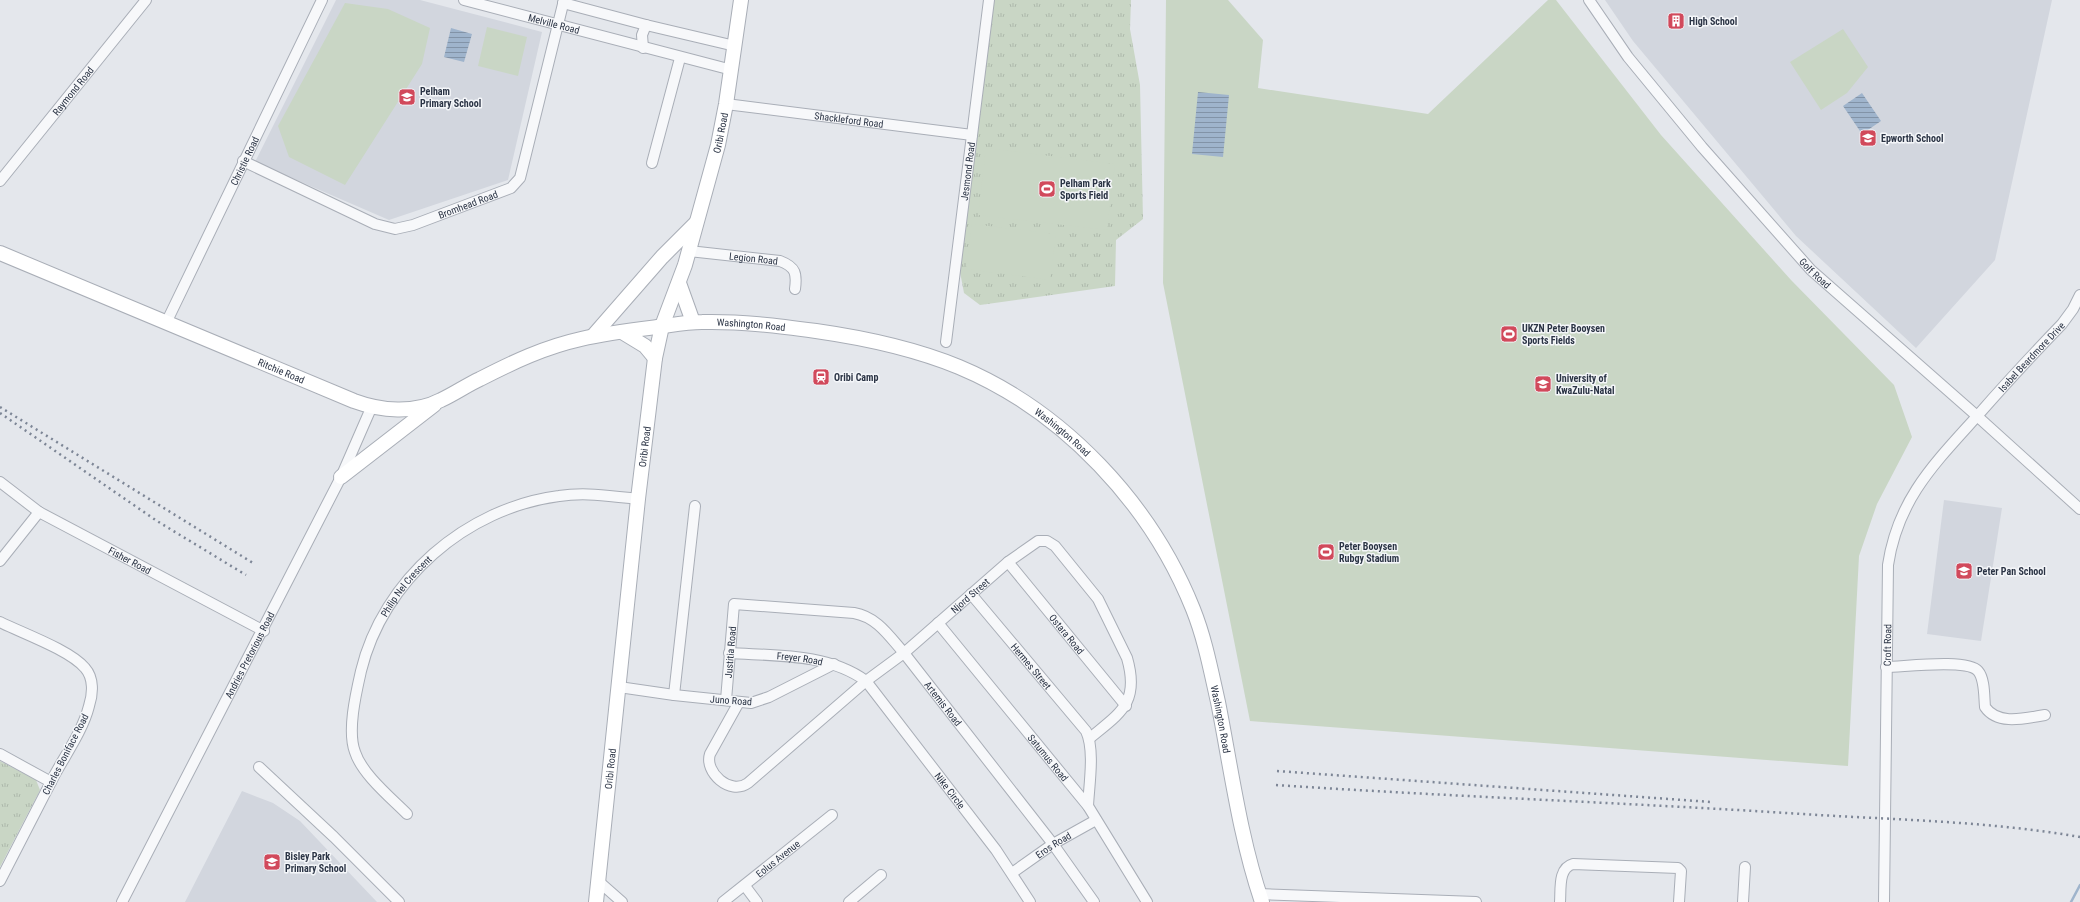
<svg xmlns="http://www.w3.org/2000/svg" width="2080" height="902" font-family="'Roboto Condensed',sans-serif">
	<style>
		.built { fill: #d2d6de }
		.grass { fill: url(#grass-tufts) }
		.garden { fill: #c9d6c5 }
		.water { fill: url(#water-rules) }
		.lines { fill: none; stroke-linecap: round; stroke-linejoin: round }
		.stream { stroke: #9fb4cc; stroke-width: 2.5 }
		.street-casing { stroke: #a9aeb7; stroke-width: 12 }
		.secondary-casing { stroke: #a9aeb7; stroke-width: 16 }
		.street { stroke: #f7f8fa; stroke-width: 10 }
		.secondary { stroke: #fff; stroke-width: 14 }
		.rail { stroke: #7d8696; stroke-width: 2.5; stroke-dasharray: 2 4; stroke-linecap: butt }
		.labels { text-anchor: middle; stroke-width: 3; stroke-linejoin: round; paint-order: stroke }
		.poi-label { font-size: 10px; font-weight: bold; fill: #2b3445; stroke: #f4f6f9; text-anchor: start }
		.street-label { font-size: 10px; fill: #2b3445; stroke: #f4f6f9 }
	</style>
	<defs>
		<pattern id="grass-tufts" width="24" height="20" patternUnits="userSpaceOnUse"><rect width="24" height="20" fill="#c9d6c5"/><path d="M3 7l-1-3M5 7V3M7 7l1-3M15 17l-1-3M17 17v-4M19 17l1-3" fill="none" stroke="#adb8ab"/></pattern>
		<pattern id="water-rules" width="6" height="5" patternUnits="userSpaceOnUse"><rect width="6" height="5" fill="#9fb4cc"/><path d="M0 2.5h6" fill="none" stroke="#8293a7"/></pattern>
	</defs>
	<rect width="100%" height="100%" fill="#e4e7ec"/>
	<!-- built -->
	<path class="built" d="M336,0H420L542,32L508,180L389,220L255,162Z
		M1605,0H2052L1995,260L1916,348L1796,236L1633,41Z
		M1944,500L2002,508L1981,641L1927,634Z
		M242,791L273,803L300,821L377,902H185Z"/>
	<!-- grass -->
	<path class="grass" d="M985,0H1131L1130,29L1140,85L1143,219L1116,240L1115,286L980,305L964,293L954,240Z
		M0,761L36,780L40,790L0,867Z"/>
	<!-- garden -->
	<path class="garden" d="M1166,0H1228L1263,40L1258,88L1428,114L1548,0H1556L1661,135L1791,280L1894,385L1912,437L1877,504L1859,556L1848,766L1250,721L1163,283Z
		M345,3L388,9L430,28L422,64L345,185L289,157L278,126Z
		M487,27L527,37L518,76L478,66Z
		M1843,29L1868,67L1847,93L1821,110L1790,62Z
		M986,148L1115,164L1107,230L978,215Z
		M972,224L1056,234L1050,280L966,269Z"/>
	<!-- water -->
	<path class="water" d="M451,28L472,34L464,62L444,57Z
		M1198,92L1229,95L1223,157L1192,154Z
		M1862,93L1881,121L1862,134L1843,106Z"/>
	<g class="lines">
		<!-- stream -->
		<path class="stream" d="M2071,902L2080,885"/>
		<!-- street casing -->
		<g class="street-casing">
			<g id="street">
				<path id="s1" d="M464,0L732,70"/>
				<path id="s2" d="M1589,0L1628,57L1702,147L1811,270L1977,416L2080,509"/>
				<path d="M563,3L646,25L735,46"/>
				<path d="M643,48L642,35L646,25"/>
				<path id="s3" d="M726,104L972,135"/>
				<path id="s4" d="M243,161L375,224L395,229L413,225L511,188L520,178L524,162L564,0"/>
				<path d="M652,163L680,58"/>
				<path id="s5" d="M0,181L146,0"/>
				<path id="s6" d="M689,251L780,261C796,267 797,274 795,289"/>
				<path id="s7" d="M167,321L322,0"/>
				<path id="s8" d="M946,342L989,0"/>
				<path id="s9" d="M0,482L39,512L264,631"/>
				<path d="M0,561L39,512"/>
				<path id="s10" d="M1008,562L1126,706"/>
				<path id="s11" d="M971,594L1086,731C1095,750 1089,785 1088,806"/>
				<path d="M0,622C22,633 70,650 85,668C94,678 93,694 89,706C83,730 66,754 54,776C36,811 18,846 0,881"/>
				<path id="s12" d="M938,623L1088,806L1147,902"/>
				<path id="s13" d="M729,653C775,656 828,653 866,681L996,850L1030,902"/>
				<path d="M1886,667C1903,667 1967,658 1978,671C1985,679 1984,697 1985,707C1998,726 2026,718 2045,715"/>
				<path d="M619,687L674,695L751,703L769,697L834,664"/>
				<path d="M674,695L695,506"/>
				<path id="s14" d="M726,700L734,604L854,613C877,617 889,636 904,653L1053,844L1094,902"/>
				<path id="s15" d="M739,702L710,754C704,772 730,796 748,783L866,681L904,653L1008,562L1038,541H1047L1055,546L1098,599L1127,658C1140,703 1120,713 1090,738"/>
				<path d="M0,754L51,782"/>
				<path d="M259,767L334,837L399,902"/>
				<path id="s16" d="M407,814C390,797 362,774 355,752C347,731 356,693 361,671C383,580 466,508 559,496C585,492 612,496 638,499"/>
				<path id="s17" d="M1012,873L1053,844L1096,820"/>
				<path d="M597,880L622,902"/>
				<path d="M745,886L757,902"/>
				<path d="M1259,894L1476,902"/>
				<path id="s18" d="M122,902L341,477L372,406"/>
				<path id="s19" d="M723,902L832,815"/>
				<path d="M849,902L881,875"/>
				<path d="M1560,902C1561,889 1558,868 1573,864L1678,868L1681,871L1679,902"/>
				<path d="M1743,902L1745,867"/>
				<path id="s20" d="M1884,902L1888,565C1898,498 1936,462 1979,414C2006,383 2034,353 2062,324L2073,309L2080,295"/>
			</g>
		</g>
		<!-- secondary casing -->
		<g class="secondary-casing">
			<g id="secondary">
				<path id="s21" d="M0,253L354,401C381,411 414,414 441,400C454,394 467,385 480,379C513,362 545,347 581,339C606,333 632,330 657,327C672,325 687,322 702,322C740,321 778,326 816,331C865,338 913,348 959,367C1064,411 1151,504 1193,609C1205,639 1211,671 1218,702C1231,768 1240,838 1262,902"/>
				<path d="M679,283L693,322"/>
				<path d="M622,332L645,346L655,358"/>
				<path d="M593,336L662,257L696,223"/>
				<path d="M341,477L434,405"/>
				<path id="s22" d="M596,902L638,499L655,358L662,326L685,265L718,145L726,104L741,0"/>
			</g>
		</g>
		<!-- street -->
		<use href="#street" class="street"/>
		<!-- secondary -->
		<use href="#secondary" class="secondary"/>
		<!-- rail -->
		<path class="rail" d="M0,407L253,563
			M0,413L157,521L246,575
			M1277,771L1711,802
			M1276,785C1457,797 1637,803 1818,815C1905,820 1994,822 2080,837"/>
	</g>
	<!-- icons -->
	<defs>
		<g id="building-square" transform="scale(0.9)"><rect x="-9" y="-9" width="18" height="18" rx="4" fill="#d1495b" stroke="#f4f6f9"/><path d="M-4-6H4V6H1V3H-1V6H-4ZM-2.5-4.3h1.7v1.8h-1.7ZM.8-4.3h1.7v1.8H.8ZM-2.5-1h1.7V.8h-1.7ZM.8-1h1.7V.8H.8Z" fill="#fff"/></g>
		<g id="school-square" transform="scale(0.9)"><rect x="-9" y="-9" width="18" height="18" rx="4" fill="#d1495b" stroke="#f4f6f9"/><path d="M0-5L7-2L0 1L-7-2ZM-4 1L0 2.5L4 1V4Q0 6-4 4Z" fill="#fff"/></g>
		<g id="stadium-square" transform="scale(0.9)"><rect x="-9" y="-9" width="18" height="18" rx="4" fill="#d1495b" stroke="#f4f6f9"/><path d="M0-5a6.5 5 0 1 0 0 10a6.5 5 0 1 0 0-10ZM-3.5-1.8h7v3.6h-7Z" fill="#fff"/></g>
		<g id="station-square" transform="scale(0.9)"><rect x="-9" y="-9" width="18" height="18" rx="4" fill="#d1495b" stroke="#f4f6f9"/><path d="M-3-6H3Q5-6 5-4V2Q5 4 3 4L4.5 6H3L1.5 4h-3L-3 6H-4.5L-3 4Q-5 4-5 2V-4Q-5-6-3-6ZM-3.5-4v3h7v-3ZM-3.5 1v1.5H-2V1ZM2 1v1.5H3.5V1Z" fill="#fff"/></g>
		<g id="university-square" transform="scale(0.9)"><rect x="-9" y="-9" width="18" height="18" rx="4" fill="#d1495b" stroke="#f4f6f9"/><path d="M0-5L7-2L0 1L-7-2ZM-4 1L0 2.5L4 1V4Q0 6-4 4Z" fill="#fff"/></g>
	</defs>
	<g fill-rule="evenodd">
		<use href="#building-square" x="1676" y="21"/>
		<use href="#school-square" x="407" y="97"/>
		<use href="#school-square" x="1868" y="138"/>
		<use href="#stadium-square" x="1047" y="189"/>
		<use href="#stadium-square" x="1509" y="334"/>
		<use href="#station-square" x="821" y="377"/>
		<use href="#university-square" x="1543" y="384"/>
		<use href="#stadium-square" x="1326" y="552"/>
		<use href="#school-square" x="1964" y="571"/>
		<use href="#school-square" x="272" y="862"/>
	</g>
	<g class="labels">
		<!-- poi labels -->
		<g class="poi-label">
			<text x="1689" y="25">High School</text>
			<text x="420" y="95">Pelham<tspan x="420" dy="12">Primary School</tspan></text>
			<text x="1881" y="142">Epworth School</text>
			<text x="1060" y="187">Pelham Park<tspan x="1060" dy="12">Sports Field</tspan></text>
			<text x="1522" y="332">UKZN Peter Booysen<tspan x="1522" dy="12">Sports Fields</tspan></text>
			<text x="834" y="381">Oribi Camp</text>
			<text x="1556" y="382">University of<tspan x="1556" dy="12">KwaZulu-Natal</tspan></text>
			<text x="1339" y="550">Peter Booysen<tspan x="1339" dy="12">Rubgy Stadium</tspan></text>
			<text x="1977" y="575">Peter Pan School</text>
			<text x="285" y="860">Bisley Park<tspan x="285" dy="12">Primary School</tspan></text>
		</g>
		<!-- street labels -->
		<g class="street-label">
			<text dy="4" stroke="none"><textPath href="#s1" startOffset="93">Melville Road</textPath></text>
			<text dy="4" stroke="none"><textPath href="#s5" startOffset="116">Raymond Road</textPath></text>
			<text dy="4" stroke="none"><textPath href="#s3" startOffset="124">Shackleford Road</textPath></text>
			<text dy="4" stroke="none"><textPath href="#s22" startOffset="782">Oribi Road</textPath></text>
			<text dy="4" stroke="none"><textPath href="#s7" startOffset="178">Christie Road</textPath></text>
			<text dy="4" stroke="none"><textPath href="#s8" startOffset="172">Jesmond Road</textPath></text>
			<text dy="4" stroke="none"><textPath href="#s4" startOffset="244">Bromhead Road</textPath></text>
			<text dy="4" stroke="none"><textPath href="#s6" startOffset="65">Legion Road</textPath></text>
			<text dy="4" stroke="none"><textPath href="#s2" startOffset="355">Golf Road</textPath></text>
			<text dy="4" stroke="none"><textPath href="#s21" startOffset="798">Washington Road</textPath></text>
			<text dy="4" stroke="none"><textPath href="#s20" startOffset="594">Isabel Beardmore Drive</textPath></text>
			<text dy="4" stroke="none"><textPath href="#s21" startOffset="305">Ritchie Road</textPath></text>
			<text dy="4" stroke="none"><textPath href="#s21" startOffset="1134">Washington Road</textPath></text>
			<text dy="4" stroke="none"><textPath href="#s22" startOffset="458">Oribi Road</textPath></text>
			<text dy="4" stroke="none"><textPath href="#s9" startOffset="152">Fisher Road</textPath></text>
			<text dy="4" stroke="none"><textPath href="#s16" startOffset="261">Philip Nel Crescent</textPath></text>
			<text dy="4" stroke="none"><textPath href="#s15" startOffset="410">Njord Street</textPath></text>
			<text dy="4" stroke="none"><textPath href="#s10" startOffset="93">Ostara Road</textPath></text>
			<text dy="4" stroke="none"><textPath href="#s20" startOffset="257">Croft Road</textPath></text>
			<text dy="4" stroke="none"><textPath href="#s14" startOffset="48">Justitia Road</textPath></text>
			<text dy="4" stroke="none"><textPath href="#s18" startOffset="278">Andries Pretorious Road</textPath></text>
			<text dy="4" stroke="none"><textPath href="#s13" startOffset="71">Freyer Road</textPath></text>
			<text dy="4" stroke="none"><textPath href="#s11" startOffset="94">Hermes Street</textPath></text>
			<text transform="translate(731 700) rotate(4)" y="4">Juno Road</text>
			<text dy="4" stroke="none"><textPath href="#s14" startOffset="346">Artemis Road</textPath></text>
			<text dy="4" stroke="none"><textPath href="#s21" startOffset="1470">Washington Road</textPath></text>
			<text transform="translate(65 754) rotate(-63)" y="4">Charles Boniface Road</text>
			<text dy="4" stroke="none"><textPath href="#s12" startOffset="174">Satumus Road</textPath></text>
			<text dy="4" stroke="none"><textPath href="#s22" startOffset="134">Oribi Road</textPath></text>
			<text dy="4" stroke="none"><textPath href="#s13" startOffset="280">Nike Circle</textPath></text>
			<text dy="4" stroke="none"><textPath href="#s17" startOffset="50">Eros Road</textPath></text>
			<text dy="4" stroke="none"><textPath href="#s19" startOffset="70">Eolus Avenue</textPath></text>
		</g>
	</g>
</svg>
